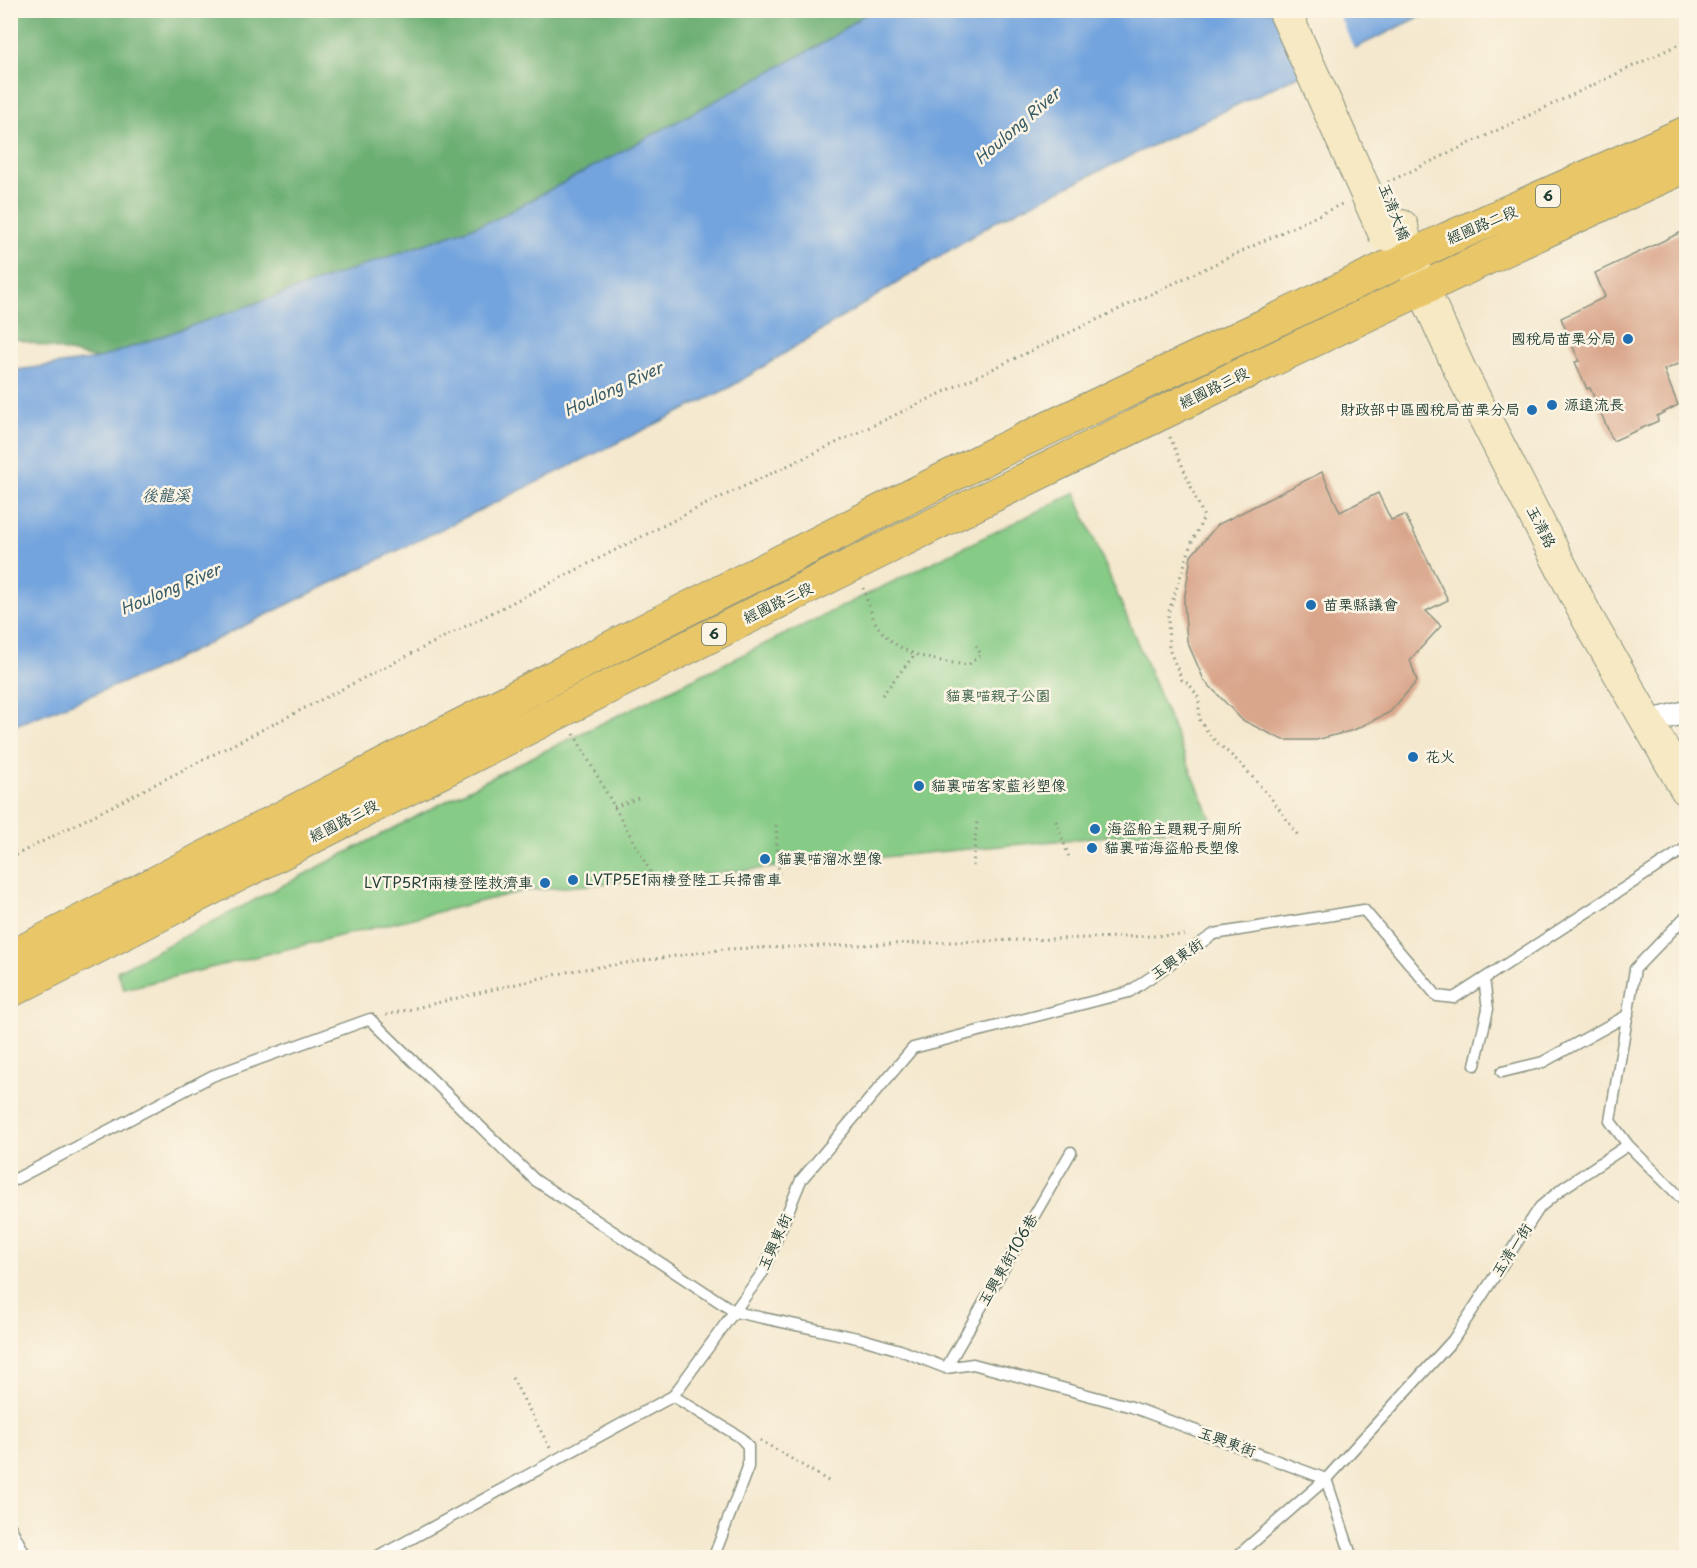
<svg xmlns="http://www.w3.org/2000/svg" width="1697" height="1568" font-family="'Playpen Sans','LXGW WenKai TC',sans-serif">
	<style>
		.green { fill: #86cb86; stroke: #52845d; stroke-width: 1.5 }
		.forest { fill: #6caf73; stroke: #467654; stroke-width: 1.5 }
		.water { fill: #73a4de; stroke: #497089; stroke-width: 1.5 }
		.pier { fill: #f4e8ce }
		.building { fill: #d9a68b }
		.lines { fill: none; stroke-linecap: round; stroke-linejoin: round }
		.lane-casing { stroke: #8a9281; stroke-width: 13 }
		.street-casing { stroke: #8a9281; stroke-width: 25 }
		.secondary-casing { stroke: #8a9281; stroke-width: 34 }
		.primary-casing { stroke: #8a9281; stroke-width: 35 }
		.path { stroke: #8a9281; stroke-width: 3; stroke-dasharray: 1.5 4.5; stroke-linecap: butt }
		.lane { stroke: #fff; stroke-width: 10 }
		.street { stroke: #fff; stroke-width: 22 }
		.secondary { stroke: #f6e9c3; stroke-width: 32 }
		.primary { stroke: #e9c769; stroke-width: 33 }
		.secondary-bridge-casing { stroke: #8a9281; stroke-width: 34; stroke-linecap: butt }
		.secondary-bridge { stroke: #f6e9c3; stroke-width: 32 }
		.poi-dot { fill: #1f6fb2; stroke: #fcf5e5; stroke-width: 2 }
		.labels { text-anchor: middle; stroke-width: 5; stroke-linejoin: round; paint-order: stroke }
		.shield { fill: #fcf5e5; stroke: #617469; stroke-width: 1.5 }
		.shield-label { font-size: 14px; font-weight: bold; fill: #1f3d34 }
		.street-label { font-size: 15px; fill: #1f3d34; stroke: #fcf5e5 }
		.poi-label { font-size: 15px; fill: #1f3d34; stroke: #fcf5e5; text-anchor: start }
		.park-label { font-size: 15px; fill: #396048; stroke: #fcf5e5 }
		.water-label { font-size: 16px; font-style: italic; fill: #385c67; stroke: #fcf5e5 }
	</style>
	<rect width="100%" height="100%" fill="#fcf5e5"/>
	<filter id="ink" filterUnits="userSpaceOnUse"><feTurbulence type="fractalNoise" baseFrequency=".0167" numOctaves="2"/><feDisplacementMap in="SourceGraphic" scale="12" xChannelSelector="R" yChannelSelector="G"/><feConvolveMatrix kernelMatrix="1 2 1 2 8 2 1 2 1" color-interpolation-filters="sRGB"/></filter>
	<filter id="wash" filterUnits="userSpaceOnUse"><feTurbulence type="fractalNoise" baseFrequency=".008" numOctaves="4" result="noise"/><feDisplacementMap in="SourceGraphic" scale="24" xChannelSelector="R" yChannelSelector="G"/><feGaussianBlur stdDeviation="1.35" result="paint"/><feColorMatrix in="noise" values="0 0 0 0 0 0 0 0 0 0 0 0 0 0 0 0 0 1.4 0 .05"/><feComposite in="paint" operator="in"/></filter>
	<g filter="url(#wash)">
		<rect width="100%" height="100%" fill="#f4e8ce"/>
		<!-- green -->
		<path class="green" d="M1075,493L1214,826L523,891L124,989L117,971L518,764Z"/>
		<!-- forest -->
		<path class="forest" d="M11,11H870L825,42L496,219L97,359L11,338Z"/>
		<!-- water -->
		<path class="water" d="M870,11H1432L998,220L729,388L150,672L11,727L10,371L97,359L496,219L825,42Z"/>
		<!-- pier -->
		<path class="pier" d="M1277,11H1337L1355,51L1306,75Z"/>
		<g id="blocks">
			<!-- building -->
			<path class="building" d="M1686,230V361L1664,370L1678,405L1657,416L1658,421L1613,441L1590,388L1587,389L1575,362L1579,361L1561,318L1605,297L1595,273Z
				M1322,472L1340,512L1378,493L1391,520L1405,515L1448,600L1426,611L1441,626L1410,660L1417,681L1390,712L1354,730L1316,740H1283L1242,720L1204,680L1187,641L1184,601L1191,556L1217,525Z"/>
		</g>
	</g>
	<g filter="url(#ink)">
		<use href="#blocks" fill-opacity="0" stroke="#8a9281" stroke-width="1.5"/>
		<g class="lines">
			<!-- lane casing -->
			<g class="lane-casing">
				<path id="lane" d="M1669,757L1686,745
					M1686,916L1635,969L1610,1121L1628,1145L1686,1203
					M1475,1065L1488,1009L1484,979
					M1502,1072L1543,1062L1628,1015
					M10,1182L212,1076L370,1019L535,1180L735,1312L862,1339L900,1350L946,1368L973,1364L1132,1407L1326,1479L1352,1558
					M946,1368L1071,1152
					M673,1396L740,1437L748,1446V1467L716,1551
					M10,1526L27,1558
					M376,1558L673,1396L763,1272L801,1180L913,1048L1129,992L1214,934L1364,910L1437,996L1454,998L1686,848
					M1235,1558L1326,1479L1453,1340L1540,1207L1563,1188L1628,1145"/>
			</g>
			<!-- street casing -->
			<g class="street-casing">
				<path id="street" d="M1648,722L1686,712"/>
			</g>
			<!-- secondary casing -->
			<g class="secondary-casing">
				<path id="secondary" d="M1402,226L1409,258L1459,368L1588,619L1686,789"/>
			</g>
			<!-- primary casing -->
			<g class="primary-casing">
				<path id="primary" d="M10,958L657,624L1000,451L1447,239L1686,133
					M10,991C565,708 1120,424 1686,166"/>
			</g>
			<!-- path -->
			<path class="path" d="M1388,182L1686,41
				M1170,437L1204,517L1192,542L1168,614L1169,649L1182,680L1190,685L1199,699V719L1211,737L1241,764L1275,803L1299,837
				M863,588C868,600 871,618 879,628C899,656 936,661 968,665L981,655L975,643
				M882,695L915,654
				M574,734L660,889
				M614,807L641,797
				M1056,821L1070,860
				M776,825L779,877
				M10,858L698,508L1344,203
				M973,866L977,820
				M386,1015L571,971L724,949L1185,935
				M512,1378L550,1448
				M760,1440L830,1482"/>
			<!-- lane -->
			<use href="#lane" class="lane"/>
			<!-- street -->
			<use href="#street" class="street"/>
			<!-- secondary -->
			<use href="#secondary" class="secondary"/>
			<!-- primary -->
			<use href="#primary" class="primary"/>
			<!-- secondary-bridge casing -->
			<g class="secondary-bridge-casing">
				<path id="secondary-bridge" d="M1284,10L1385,235"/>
			</g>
			<!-- secondary-bridge -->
			<use href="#secondary-bridge" class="secondary-bridge"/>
		</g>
	</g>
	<!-- markers -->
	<g class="poi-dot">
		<circle cx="1628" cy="339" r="6"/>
		<circle cx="1552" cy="405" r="6"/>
		<circle cx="1532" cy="410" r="6"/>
		<circle cx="1311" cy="605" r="6"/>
		<circle cx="1413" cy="757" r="6"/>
		<circle cx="919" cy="786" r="6"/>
		<circle cx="1095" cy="829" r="6"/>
		<circle cx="1092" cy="848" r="6"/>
		<circle cx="765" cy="859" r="6"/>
		<circle cx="573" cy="880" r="6"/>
		<circle cx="545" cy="883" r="6"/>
	</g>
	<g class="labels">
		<!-- shield labels -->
		<g class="shield">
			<rect x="1536" y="185" width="24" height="22" rx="4.5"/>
			<rect x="702" y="623" width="24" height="22" rx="4.5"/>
		</g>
		<g class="shield-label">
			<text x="1548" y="201">6</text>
			<text x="714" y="639">6</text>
		</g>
		<!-- street labels -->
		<g class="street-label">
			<text transform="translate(1394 212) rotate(69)" y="5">玉清大橋</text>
			<text transform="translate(1482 225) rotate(-23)" y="5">經國路二段</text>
			<text transform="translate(1214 388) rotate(-26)" y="5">經國路三段</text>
			<text transform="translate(1541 527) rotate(63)" y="5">玉清路</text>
			<text transform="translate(778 603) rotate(-26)" y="5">經國路三段</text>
			<text transform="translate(344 821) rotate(-27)" y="5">經國路三段</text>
			<text transform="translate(1177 959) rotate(-34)" y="5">玉興東街</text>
			<text transform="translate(775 1242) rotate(-66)" y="5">玉興東街</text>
			<text transform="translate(1512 1250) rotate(-57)" y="5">玉清一街</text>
			<text transform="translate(1008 1260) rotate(-60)" y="5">玉興東街106巷</text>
			<text transform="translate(1227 1442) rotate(20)" y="5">玉興東街</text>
		</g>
		<!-- poi labels -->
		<g class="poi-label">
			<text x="1616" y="344" text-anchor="end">國稅局苗栗分局</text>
			<text x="1564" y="410">源遠流長</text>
			<text x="1520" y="415" text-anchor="end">財政部中區國稅局苗栗分局</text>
			<text x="1323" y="610">苗栗縣議會</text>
			<text x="1425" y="762">花火</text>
			<text x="931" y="791">貓裏喵客家藍衫塑像</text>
			<text x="1107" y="834">海盜船主題親子廁所</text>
			<text x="1104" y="853">貓裏喵海盜船長塑像</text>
			<text x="777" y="864">貓裏喵溜冰塑像</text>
			<text x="585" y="885">LVTP5E1兩棲登陸工兵掃雷車</text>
			<text x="533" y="888" text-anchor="end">LVTP5R1兩棲登陸救濟車</text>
		</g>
		<!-- park labels -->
		<g class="park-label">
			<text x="998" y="701">貓裏喵親子公園</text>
		</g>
		<!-- water labels -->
		<g class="water-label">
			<text transform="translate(1017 126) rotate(-41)" y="6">Houlong River</text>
			<text transform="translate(613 389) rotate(-25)" y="6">Houlong River</text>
			<text x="166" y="501">後龍溪</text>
			<text transform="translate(170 589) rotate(-23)" y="6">Houlong River</text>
		</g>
	</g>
	<!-- margin -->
	<rect width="1697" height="1568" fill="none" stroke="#fcf5e5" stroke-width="36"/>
</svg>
